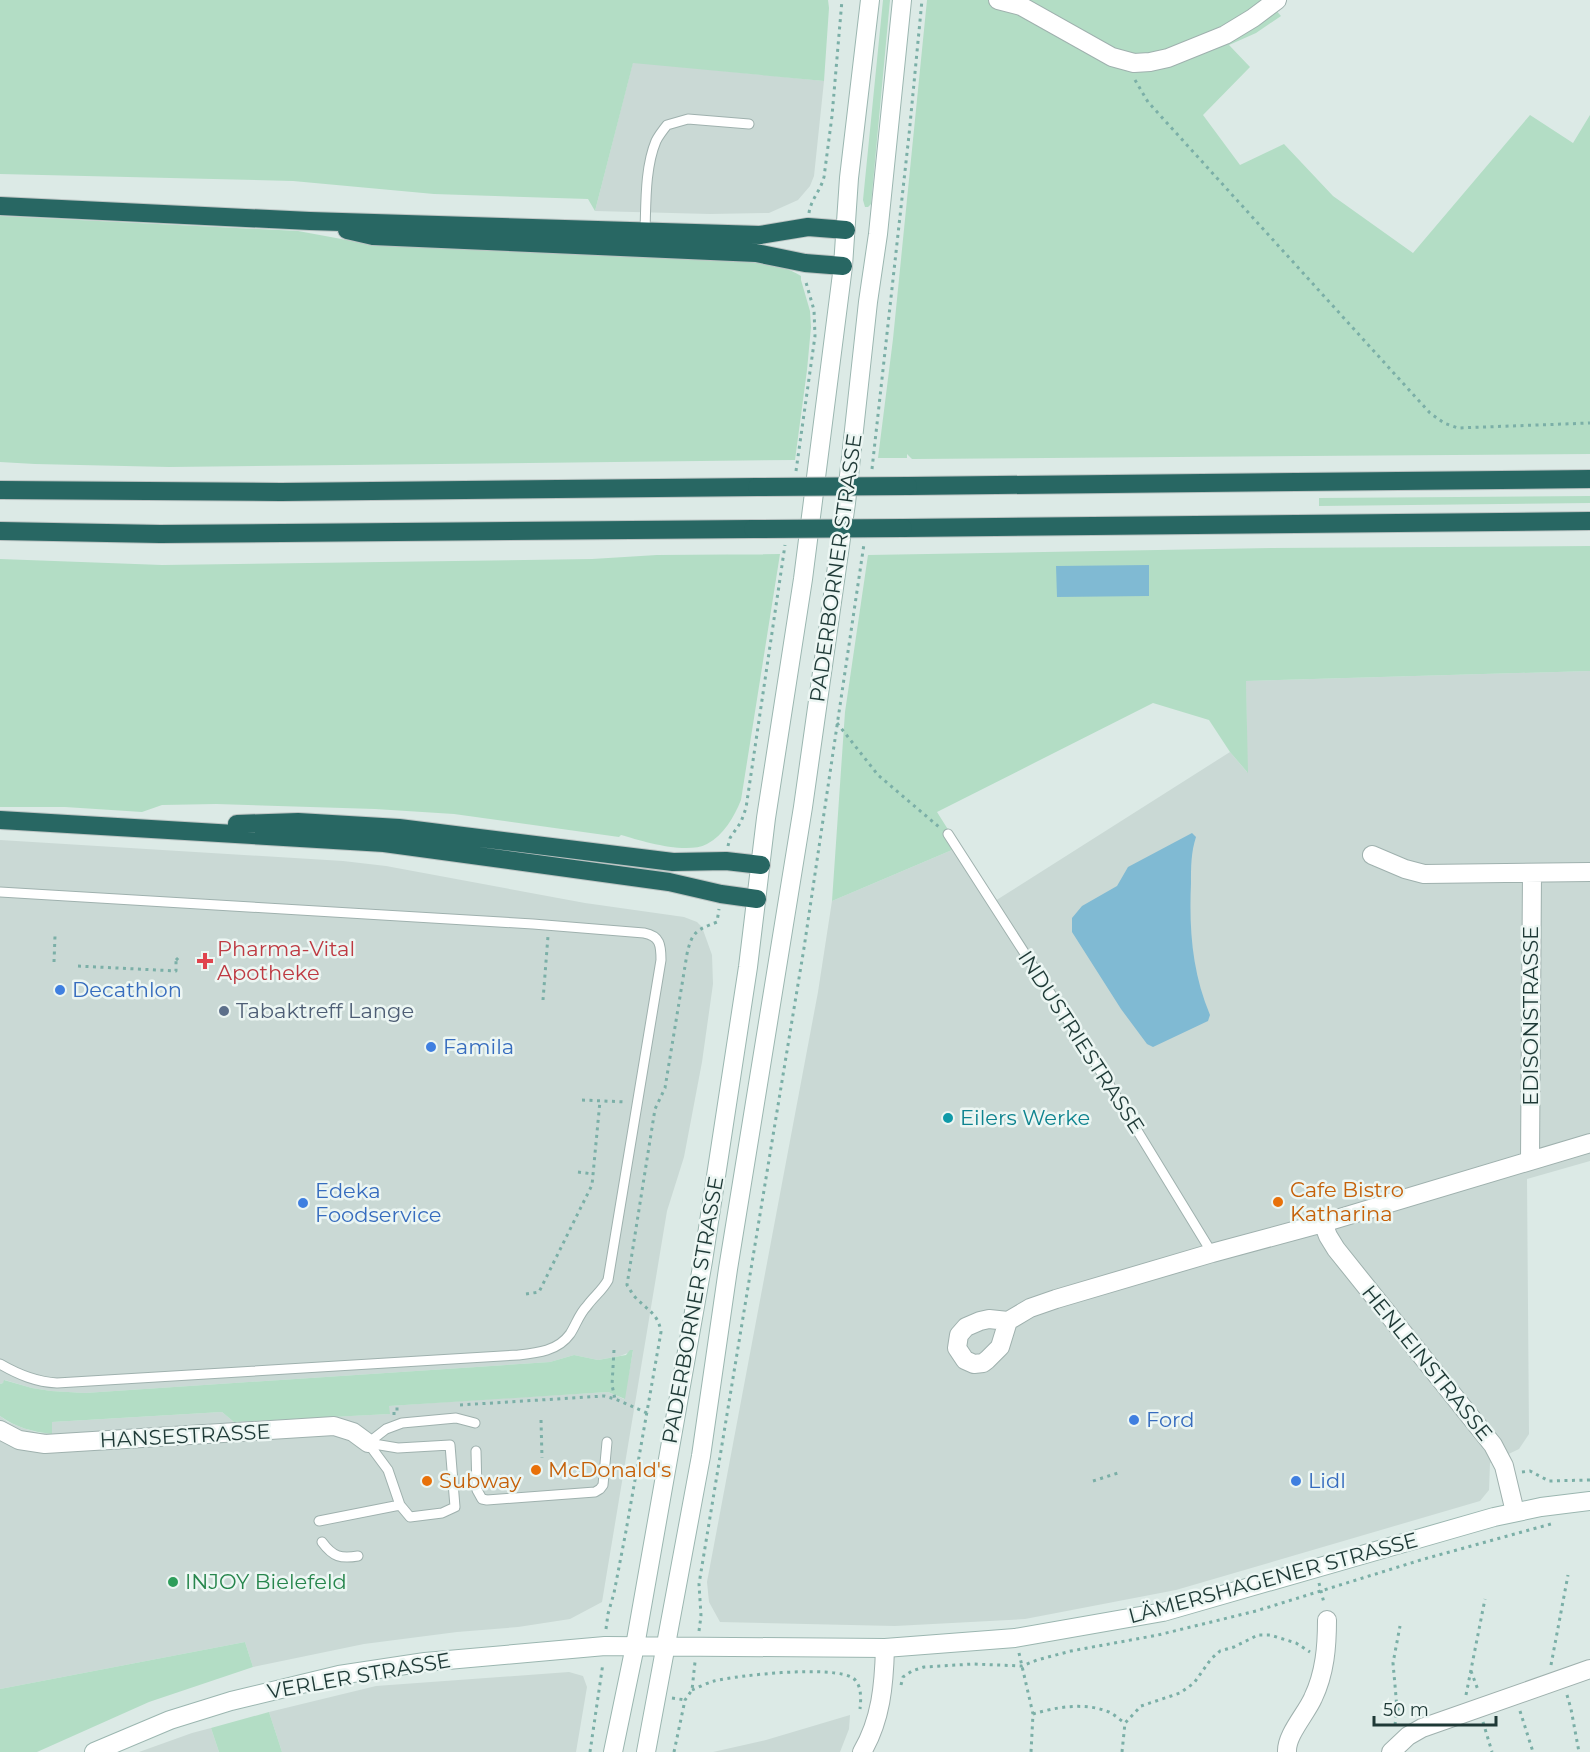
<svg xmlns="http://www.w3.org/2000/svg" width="1590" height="1752" font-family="Montserrat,sans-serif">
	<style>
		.built { fill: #cad9d5 }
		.green { fill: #b3ddc5 }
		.water { fill: #80bad3 }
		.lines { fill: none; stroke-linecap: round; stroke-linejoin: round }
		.lane-casing { stroke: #9fb1ae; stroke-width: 11 }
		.street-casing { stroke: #9fb1ae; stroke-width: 20 }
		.secondary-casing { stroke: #9bb6b0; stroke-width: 20 }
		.highway-casing { stroke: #bcc4c3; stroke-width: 20 }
		.path { stroke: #7bafa7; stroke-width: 3; stroke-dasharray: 3 4.5; stroke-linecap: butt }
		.lane { stroke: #fff; stroke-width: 9 }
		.street { stroke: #fff; stroke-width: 18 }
		.secondary { stroke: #fff; stroke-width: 18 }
		.highway { stroke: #286763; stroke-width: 18 }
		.highway-bridge-casing { stroke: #bcc4c3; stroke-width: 20; stroke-linecap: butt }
		.highway-bridge { stroke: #286763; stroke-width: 18 }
		.health-dot { fill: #e0444e; stroke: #ecf6f3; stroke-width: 2 }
		.shop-dot { fill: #3f7fe0; stroke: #ecf6f3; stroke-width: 2 }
		.service-dot { fill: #5c6f8a; stroke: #ecf6f3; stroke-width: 2 }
		.culture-dot { fill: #0f9aa8; stroke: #ecf6f3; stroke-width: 2 }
		.food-dot { fill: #e8710a; stroke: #ecf6f3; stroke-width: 2 }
		.leisure-dot { fill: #2e9e5b; stroke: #ecf6f3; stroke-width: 2 }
		.labels { text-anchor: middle; stroke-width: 5; stroke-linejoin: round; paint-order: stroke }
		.street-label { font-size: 21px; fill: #1e3936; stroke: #ecf6f3 }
		.health-label { font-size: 21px; fill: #be3a42; stroke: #ecf6f3; text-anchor: start }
		.shop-label { font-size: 21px; fill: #366cbe; stroke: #ecf6f3; text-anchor: start }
		.service-label { font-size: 21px; fill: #4e5e75; stroke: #ecf6f3; text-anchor: start }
		.culture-label { font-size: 21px; fill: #0d838f; stroke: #ecf6f3; text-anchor: start }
		.food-label { font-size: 21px; fill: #c56008; stroke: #ecf6f3; text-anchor: start }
		.leisure-label { font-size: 21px; fill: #27864d; stroke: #ecf6f3; text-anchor: start }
	</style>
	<rect width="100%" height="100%" fill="#dceae6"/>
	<!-- built -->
	<path class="built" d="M633,62L824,81L814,176L810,186L798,200L769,213L710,214L595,211Z
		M1590,671V1161L1527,1179L1529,1434L1519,1449L1490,1463L1489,1490L1480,1501L1176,1590L1025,1619L895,1626L720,1622L709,1602L707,1582L818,992L832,901L959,847L995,901L1230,752L1247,772L1246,681Z
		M0,840L343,861L386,866L585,903L684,917L697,922L702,927L712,955L713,984L702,1062L684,1157L667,1211L602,1602L570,1619L518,1627L457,1632L364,1644L253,1667L245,1642L0,1689V1416L8,1422L23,1428L39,1433H52V1422L222,1412L234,1422L389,1414V1406L490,1399L608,1392L624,1399L633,1351L620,1356L598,1360L574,1355L550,1362L85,1393L51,1391L32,1388L5,1380L3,1383L0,1384Z
		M569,1672L583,1676L587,1687L576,1752H282L269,1712L376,1686Z
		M850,1715L849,1729L840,1752H713L766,1740Z
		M211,1728L219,1752H139L192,1733Z"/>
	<!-- green -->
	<path class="green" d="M0,0H828L829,8L824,81L633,63L595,211L588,199L434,194L293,181L0,174Z
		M883,0H890L871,204L868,207H865L863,200Z
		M927,0H1267L1281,16L1256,33L1229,45L1250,67L1203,115L1240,165L1284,144L1333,196L1413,253L1530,115L1573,143L1590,115V454L912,459L907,454V458H878L893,339Z
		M0,216L298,231L374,245L718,260C745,262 778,261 801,276V280L810,311L811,327L807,370L795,460L169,467L35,464L0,462Z
		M1590,496V503L1319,506V498Z
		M1590,546V671L1246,681L1248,773L1230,752L1209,720L1153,703L937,812L959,847L832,901L845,712L868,555L1271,548Z
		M780,554L741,800C734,817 724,835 707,844C686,855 642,841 621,835L619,837L454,814L375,809L216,804L162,805L142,812L65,807H0V559L162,565L592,559L657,555Z
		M630,1350H633L625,1399L608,1392L389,1406L390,1414L234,1422L222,1412L52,1422V1434C33,1432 15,1427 0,1416V1384L3,1383L4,1380L32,1388L51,1391L85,1393L550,1362L574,1355L598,1360L626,1355Z
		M245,1642L253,1667L149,1702L37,1752H0V1689Z
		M269,1712L282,1752H219L211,1728Z"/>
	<!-- water -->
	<path class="water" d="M1149,565V596L1057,597L1056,566Z
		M1192,833L1196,837C1191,852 1191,867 1191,883C1189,929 1192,972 1210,1015L1208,1021L1153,1047L1147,1044L1121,1009L1072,932V918L1082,906L1117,886L1128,867Z"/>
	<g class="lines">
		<!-- lane casing -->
		<g class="lane-casing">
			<path id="lane" d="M645,231C646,203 645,167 656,141C659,135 663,130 667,125L688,119L749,124
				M948,834L1110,1086L1212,1253
				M0,892L533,924L644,933C660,936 661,945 661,960L608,1280C602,1291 594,1296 587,1306C579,1314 576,1325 570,1334C558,1351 537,1353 518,1355L57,1383C36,1382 19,1375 0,1364
				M368,1443L398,1448L450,1445L455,1507L442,1513L410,1517L400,1505
				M368,1443L386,1429L402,1423L456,1418L475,1423
				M476,1451L477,1490L482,1499L487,1500L595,1492L600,1489L603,1485L607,1442
				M319,1521L400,1505L388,1470L368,1443
				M322,1542C333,1557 341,1559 358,1556"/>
		</g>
		<!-- street casing -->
		<g class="street-casing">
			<path id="street" d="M998,0L1021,6L1112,57L1134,63L1150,62L1168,58L1225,35L1253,18L1277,0
				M1372,855L1405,869L1424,874L1590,872
				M1530,1160L1532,873
				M1323,1223L1328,1236L1336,1249L1493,1445L1504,1466L1515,1512
				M1008,1321L1000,1347L987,1360L983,1363L974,1364L965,1360L957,1348L959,1335L966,1327L980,1321L989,1319L1008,1321L1030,1308L1056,1299L1212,1253L1323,1223L1590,1143
				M0,1430L19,1440L45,1444L334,1426L353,1432L368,1443
				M862,1752C881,1720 884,1685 885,1648
				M1287,1752C1286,1735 1306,1714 1313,1698C1325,1673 1327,1646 1327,1620
				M1391,1752L1408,1736L1422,1728L1590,1669"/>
		</g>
		<!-- secondary casing -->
		<g class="secondary-casing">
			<path id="secondary" d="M94,1752L170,1720L231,1701L339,1675L425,1662L605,1646L885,1648L1015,1638L1163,1612L1494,1517L1541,1507L1590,1501
				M613,1752L635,1646L703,1261L748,967L766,818L803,579L843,266L849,178L870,0
				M646,1752L701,1456L728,1269L803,807L846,503L868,302L878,234L902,0"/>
		</g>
		<!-- highway casing -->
		<g class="highway-casing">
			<path id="highway" d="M0,206L310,221L760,235L808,227L846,230
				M347,230L373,236L756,253L805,263L843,266
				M908,486L1590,479
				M0,490L281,492L757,487
				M903,528L1590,521
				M0,531L160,534L753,529
				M0,820L384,843L669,882L721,894L757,899
				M237,824L298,822L399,828L673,862L726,861L761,865"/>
		</g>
		<!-- path -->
		<path class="path" d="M1135,80L1148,102L1430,413L1444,423L1458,428L1590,423
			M809,213C811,199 821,190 824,177L832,116L842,0
			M872,469L909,135L922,0
			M796,471L815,336L814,310L805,279
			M837,723L878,775L939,827
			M728,846L730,838L741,822L746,808L785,545
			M176,958L181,963
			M54,962L55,936
			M78,966L176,971V958
			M543,1000L548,936
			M582,1100L626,1102
			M578,1172L593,1174
			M526,1294L539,1292L592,1185L600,1101
			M614,1350L612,1385L615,1399
			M460,1405L604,1396L615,1399L647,1413
			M394,1415V1409H403
			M541,1420L542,1458
			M1522,1472L1530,1471L1549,1481L1590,1480
			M1093,1481L1118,1473
			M1319,1583L1324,1603
			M606,1629L608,1614L614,1593L626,1531L661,1332C658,1313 647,1310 635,1297C632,1294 630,1289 627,1285L655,1109L665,1088L687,954C692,931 697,930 717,922L719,909
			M699,1631L701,1616L699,1584L804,948L864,544
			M1019,1653L1033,1714L1031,1752
			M1551,1665L1568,1575
			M1471,1671L1478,1690
			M901,1685L903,1677L912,1671L924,1667L973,1664L1022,1666L1037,1660L1071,1651L1158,1635L1256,1611L1424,1559L1551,1524
			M692,1690C699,1687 707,1683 714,1681C739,1675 833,1665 853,1678C862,1685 861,1699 860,1709
			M1466,1695L1485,1599
			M1567,1695L1571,1709L1579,1752
			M672,1698L685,1700
			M1397,1708L1406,1718
			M1520,1711L1533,1752
			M1033,1714C1056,1707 1085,1702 1109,1712C1115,1715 1120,1720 1125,1723
			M1483,1722L1492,1752
			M1395,1725L1397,1708L1393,1663L1400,1626
			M590,1752L603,1663
			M674,1752L685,1700L692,1690L695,1662
			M1122,1752L1125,1723L1141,1706L1180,1693L1194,1683L1211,1659L1220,1651L1234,1647L1258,1635H1270L1296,1643L1310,1652"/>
		<!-- lane -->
		<use href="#lane" class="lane"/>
		<!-- street -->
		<use href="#street" class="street"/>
		<!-- secondary -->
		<use href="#secondary" class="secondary"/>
		<!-- highway -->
		<use href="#highway" class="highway"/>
		<!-- highway-bridge casing -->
		<g class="highway-bridge-casing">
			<path id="highway-bridge" d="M757,487L908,486
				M753,529L903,528"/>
		</g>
		<!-- highway-bridge -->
		<use href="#highway-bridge" class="highway-bridge"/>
	</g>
	<!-- markers -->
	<path class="health-dot" d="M202 952h6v6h6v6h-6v6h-6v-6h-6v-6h6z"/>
	<g class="shop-dot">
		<circle cx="60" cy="990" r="6"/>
		<circle cx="431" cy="1047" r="6"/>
		<circle cx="303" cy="1203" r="6"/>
		<circle cx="1134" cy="1420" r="6"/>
		<circle cx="1296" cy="1481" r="6"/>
	</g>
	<circle class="service-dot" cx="224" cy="1011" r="6"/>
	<circle class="culture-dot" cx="948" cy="1118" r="6"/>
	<g class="food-dot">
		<circle cx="1278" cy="1202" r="6"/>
		<circle cx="536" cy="1470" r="6"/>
		<circle cx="427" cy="1481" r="6"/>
	</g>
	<circle class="leisure-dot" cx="173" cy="1582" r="6"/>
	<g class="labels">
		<!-- street labels -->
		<g class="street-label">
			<text transform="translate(836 568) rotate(-82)" y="7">PADERBORNER STRASSE</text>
			<text transform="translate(1531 1016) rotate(-90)" y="7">EDISONSTRASSE</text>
			<text transform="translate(1081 1042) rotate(57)" y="7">INDUSTRIESTRASSE</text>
			<text transform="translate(693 1310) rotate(-80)" y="7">PADERBORNER STRASSE</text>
			<text transform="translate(1427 1363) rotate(51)" y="7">HENLEINSTRASSE</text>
			<text transform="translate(185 1436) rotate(-3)" y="7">HANSESTRASSE</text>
			<text transform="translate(1273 1578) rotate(-15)" y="7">LÄMERSHAGENER STRASSE</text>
			<text transform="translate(359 1676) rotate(-10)" y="7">VERLER STRASSE</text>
		</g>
		<!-- health labels -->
		<g class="health-label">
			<text x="217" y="956">Pharma-Vital<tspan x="217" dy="24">Apotheke</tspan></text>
		</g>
		<!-- shop labels -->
		<g class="shop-label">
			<text x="72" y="997">Decathlon</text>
			<text x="443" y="1054">Famila</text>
			<text x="315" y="1198">Edeka<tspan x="315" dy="24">Foodservice</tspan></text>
			<text x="1146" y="1427">Ford</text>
			<text x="1308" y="1488">Lidl</text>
		</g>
		<!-- service labels -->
		<g class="service-label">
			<text x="236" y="1018">Tabaktreff Lange</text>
		</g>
		<!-- culture labels -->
		<g class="culture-label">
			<text x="960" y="1125">Eilers Werke</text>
		</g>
		<!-- food labels -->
		<g class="food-label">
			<text x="1290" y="1197">Cafe Bistro<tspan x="1290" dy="24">Katharina</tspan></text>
			<text x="548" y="1477">McDonald's</text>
			<text x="439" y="1488">Subway</text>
		</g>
		<!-- leisure labels -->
		<g class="leisure-label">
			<text x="185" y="1589">INJOY Bielefeld</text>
		</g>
	</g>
	<!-- scale -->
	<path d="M1374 1716v9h122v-9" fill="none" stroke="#1e3936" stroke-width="3"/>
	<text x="1383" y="1716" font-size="18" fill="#1e3936" stroke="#ecf6f3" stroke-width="4.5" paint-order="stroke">50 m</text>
</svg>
